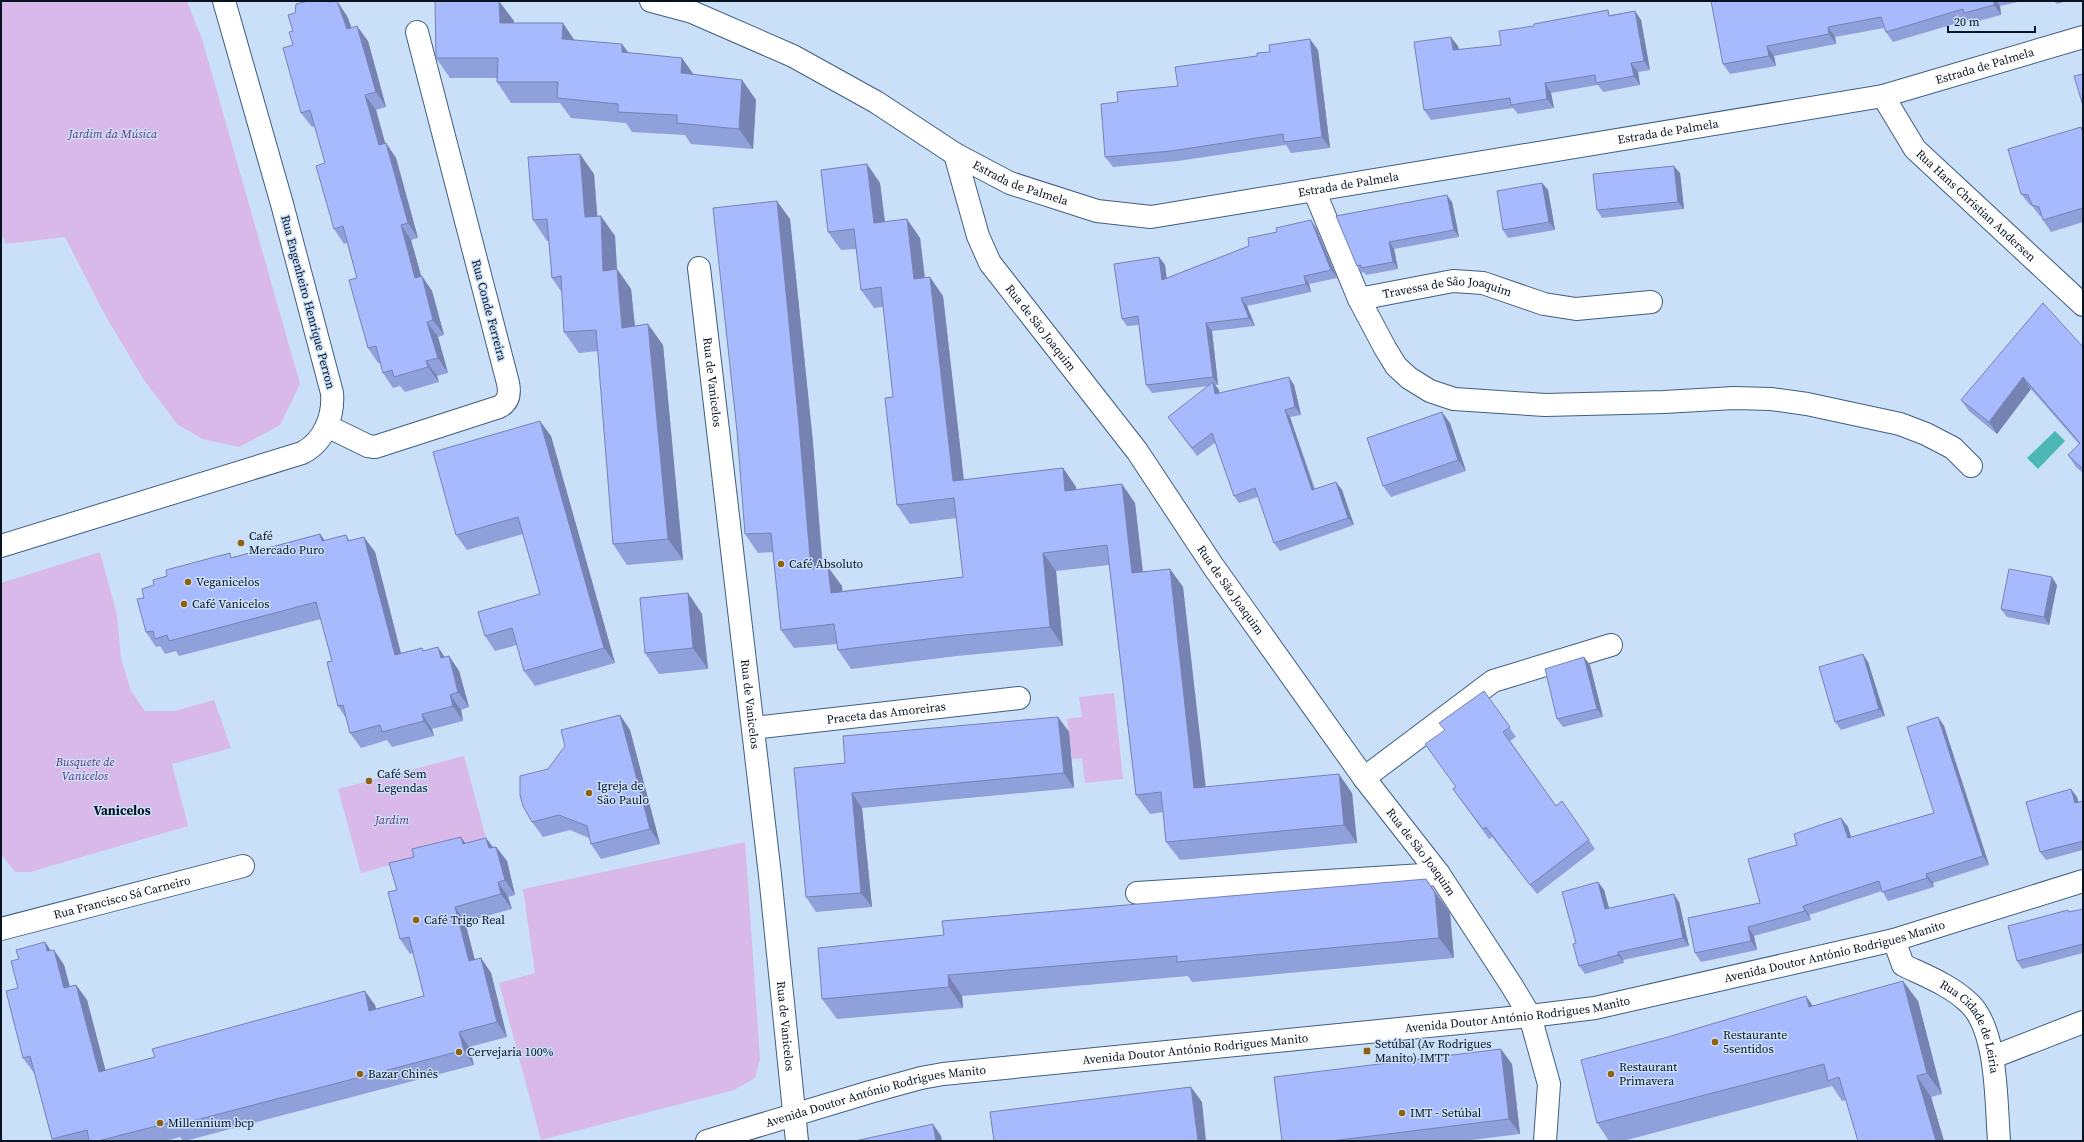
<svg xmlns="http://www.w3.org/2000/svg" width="2084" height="1142" font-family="'Source Serif 4',serif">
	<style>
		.green { fill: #d8b9ea }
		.water { fill: #4bb8b5 }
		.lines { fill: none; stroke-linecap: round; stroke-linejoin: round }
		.minor-casing { stroke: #405e81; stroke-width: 24 }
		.minor { stroke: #fff; stroke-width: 22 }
		.wall { fill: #90a0da }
		.shaded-wall { fill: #7682b2 }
		.building { fill: #a8bafe; stroke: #7682b2 }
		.poi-dot { fill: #91600f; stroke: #cadff8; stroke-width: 1.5 }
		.labels { text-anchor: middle; stroke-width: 3; stroke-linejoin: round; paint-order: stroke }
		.street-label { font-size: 12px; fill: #071321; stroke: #cadff8 }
		.park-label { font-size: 12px; font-style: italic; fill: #66347f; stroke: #cadff8 }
		.poi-label { font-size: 12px; fill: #071321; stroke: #cadff8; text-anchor: start }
		.neighbourhood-label { font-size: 13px; font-weight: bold; fill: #071321; stroke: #cadff8 }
	</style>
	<rect width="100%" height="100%" fill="#cadff8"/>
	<!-- green -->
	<path class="green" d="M1,1H187L202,39L300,384L280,425L239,447L203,439L178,425L144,380L105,315L65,237L6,244L1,233Z
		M100,552L117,615L121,658L131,691L145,711H175L214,700L231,748L172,764L188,826L30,872H15L1,854V583Z
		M1114,693L1123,779L1085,783L1082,758L1072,759L1067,719L1082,717L1079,697Z
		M464,756L486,838L361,873L338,789Z
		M745,842L760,1059L755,1078L734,1090L541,1140L499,983L535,973L523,889Z"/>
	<!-- water -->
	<path class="water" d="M2055,431L2065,441L2038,469L2027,458Z"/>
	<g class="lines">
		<!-- minor casing -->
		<g class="minor-casing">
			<g id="minor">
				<path id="s1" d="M651,1L692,12L793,56L876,102L955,154L1010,183L1097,211L1151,217L1883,96L2083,37"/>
				<path id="s2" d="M1883,96L1915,149L2083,305"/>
				<path id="s3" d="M955,154L978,236L990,263L1137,451L1213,566L1364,778L1439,874L1512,986L1530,1016L1549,1084L1545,1141"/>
				<path d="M1314,190L1359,299L1385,348L1396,366L1409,378L1430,391L1454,399L1545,405L1664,402L1734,398L1771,399L1807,404L1900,424L1926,434L1953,448L1971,466"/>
				<path id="s4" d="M699,268L770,875L797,1141"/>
				<path id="s5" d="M1359,299L1453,281L1483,283L1544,304L1576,309L1651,302"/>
				<path d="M327,426L368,446L375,447L499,407C509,402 510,393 508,383L417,32"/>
				<path d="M1,546L302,453C324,442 334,416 332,393L282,204L224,1"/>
				<path id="s6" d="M753,728L1019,698"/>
				<path d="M1364,778L1493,681L1611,645"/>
				<path d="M1137,893L1439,874"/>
				<path id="s7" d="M1,929L243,866"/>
				<path id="s8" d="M1894,940L1903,965C1926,976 1950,985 1969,1003C1998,1030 1996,1104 1999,1141"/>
				<path d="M1993,1057L2083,1022"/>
				<path id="s9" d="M707,1141L870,1092L921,1078L943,1074L1530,1016L1595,1008L1894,940L2083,881"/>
			</g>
		</g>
		<!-- minor -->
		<use href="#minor" class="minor"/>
	</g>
	<!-- wall -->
	<path class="wall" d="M1711,1H2022L2000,6L2001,15L1971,23L1968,20L1893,42L1886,32L1884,28L1835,37L1836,44L1774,56L1776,66L1730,74L1723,64Z
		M2054,1H2067L2057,4Z
		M328,2L347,16L351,28L368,41L386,107L376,110L385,144L386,143L396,158L418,238L411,240L421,276L432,291L444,335L438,337L448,373L437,376L439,382L405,392L400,386L393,388L383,373L380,363H378L368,348L357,278L347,243L344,244L334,229L325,163L315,126L312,127L301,113L293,45V31Z
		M1635,11L1641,20L1650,70L1638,72L1640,85L1603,92L1598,85L1551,93L1554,108L1518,114L1513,108L1431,120L1424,110L1458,46L1459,50L1501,45L1611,15Z
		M514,21V23L574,40L629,53L682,58L693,74L742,80L756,100L753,149L691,144L685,135L632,132L626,123L571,118L560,103H511L497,82V78H450L436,58Z
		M1318,50L1330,148L1291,153L1286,145L1178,161L1113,167L1105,157L1178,86Z
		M2081,127L2083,129V222L2051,232L2043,220L2042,217L2040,216L2032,206L2030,205L2021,194Z
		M1680,173L1684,209L1602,218L1597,210Z
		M594,174L597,216L615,236L617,269L631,289L635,326L663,345L683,560L627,565L613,544L598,351L579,353L564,332L562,293L552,278L549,241H547L533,220Z
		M880,183L885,221L920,238L925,278L943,296L964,480L1063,468L1076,487V490L1135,503L1143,572L1170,569L1183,587L1205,787L1352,793L1357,843L1180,860L1166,842L1163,812L1150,814L1136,795L1109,565L1056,571L1063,646L957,656L851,669L838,650L837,644L794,648L781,630L773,552L758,553L745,534L790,219L813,443L823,568L842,586V591L963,577L956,518L910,524L897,505L893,397L883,307L874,308L861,290L856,249L841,250L828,232Z
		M1542,183L1548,190L1555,230L1508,238L1503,230Z
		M1452,202L1459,237L1394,249L1398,269L1366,275L1364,272L1362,273L1357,266L1336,216Z
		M1311,220L1316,228L1337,278L1309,284L1311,292L1247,306L1255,326L1212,331L1218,385H1215L1219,390V393L1294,385L1301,415L1290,417L1315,489L1336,482L1342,490L1354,525L1280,551L1274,543L1258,497L1239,503L1234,496L1216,442L1197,456L1168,417L1209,386L1152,393L1146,385L1139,325L1127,326L1122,319L1159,257L1165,265L1166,278L1249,246L1277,232Z
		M2083,347V473L2076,467L2068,455L2079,444L2031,389L1997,434L1969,411L1961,400Z
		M1450,423L1466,471L1391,497L1383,486Z
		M551,436L615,663L535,686L524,671L517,645L495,651L485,636L540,594L523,534L467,550L456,535Z
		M320,534L325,541L346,535L350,541L375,552L401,653L422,648L424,651L445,657L449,656L459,671L469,707L461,710L463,721L432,729L434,736L392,747L387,740L361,748L350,733L346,718L338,706L332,661L321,619L179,656L176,651L165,654L160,646L156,647L146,632L144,598L154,585L233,557Z
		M2057,585L2049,625L2007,617L2001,609Z
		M688,593L702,614L708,669L659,674L645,653Z
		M1584,657L1590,665L1603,717L1563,727L1557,719Z
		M1868,662L1885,716L1841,730L1835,722Z
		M1484,691L1516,737L1510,741L1556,806L1562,801L1595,849L1537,894L1492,837L1489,839L1453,789L1456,787L1445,730L1439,723Z
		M620,715L630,730L660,844L601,859L591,844L589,838L570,830L543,837L532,822L548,769Z
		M1058,717L1069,732L1074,788L862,808L872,907L816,912L806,897L845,763Z
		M1938,717L1944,726L1989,865L1933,883L1934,887L1888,901L1882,891L1809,915L1811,920L1754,936L1757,950L1701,962L1695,953L1760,903L1797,845L1841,818L1848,827L1851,837L1934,813Z
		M2077,797L2078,803L2083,801V850L2046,860L2040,852Z
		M461,837L465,843L486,838L493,847H496L507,861L515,895L508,897L512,909L465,922L475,960L481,958L491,973L507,1037L469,1047L474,1065L185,1141H183L180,1137L165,1141H53L52,1139L34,1072V1073L23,1058L18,988L19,959L45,942L51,951L54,950L64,965L70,987L76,985L87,1000L105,1071L155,1057L375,1005L376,1009L424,996L413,953L410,954L400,939L397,890L414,857Z
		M1426,879L1450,913L1454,958L1192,982L1188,976L962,996L963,1008L837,1019L822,999L944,935Z
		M1598,882L1604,890L1609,908L1679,902L1689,946L1623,960L1624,963L1585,974L1579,966L1576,943Z
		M2083,909V953L2022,969L2017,961L2068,910L2070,912Z
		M1918,1001L1942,1094L1931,1097L1944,1141H1858L1846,1100L1842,1101L1832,1086L1623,1141H1609L1597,1123L1813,1006Z
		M1512,1064L1520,1134L1463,1141H1282Z"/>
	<!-- shaded-wall -->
	<path class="shaded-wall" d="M337,1L347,16L358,44L347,29Z
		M499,1L514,21V44L500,23Z
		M1994,1H1997L2000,6L2001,15L1994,5Z
		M1635,11L1641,20L1650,70L1644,61Z
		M563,23L577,44L562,39Z
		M357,26L368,41L386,107L376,92Z
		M1828,27L1835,37L1836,44L1829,34Z
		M1451,37L1458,46L1460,60L1453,50Z
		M1310,39L1318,50L1330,148L1322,137Z
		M622,44L637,64L622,52Z
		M1767,46L1774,56L1776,66L1769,56Z
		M682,58L696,78L681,73Z
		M1631,63L1638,72L1640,85L1634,76Z
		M742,80L756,100L753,149L739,129Z
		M1545,83L1551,93L1554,108L1547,99Z
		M365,95L376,110L390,160L379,145Z
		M386,143L396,158L418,238L408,223Z
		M580,154L594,174L599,237L585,217Z
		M867,164L880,183L887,241L874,223Z
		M1674,166L1680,173L1684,209L1678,202Z
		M1542,183L1548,190L1555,230L1549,222Z
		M1447,195L1452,202L1459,237L1454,230Z
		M777,201L790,219L813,443L824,588L811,569Z
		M601,216L615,236L618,291L603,271Z
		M907,219L920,238L927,298L914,279Z
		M1311,220L1316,228L1337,278L1331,270Z
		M401,225L411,240L426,293L415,278Z
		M1389,242L1394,249L1398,269L1393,262Z
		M1159,257L1165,265L1168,288L1162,280Z
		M617,269L631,289L637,348L622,328Z
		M422,276L432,291L444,335L433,320Z
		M1304,276L1309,284L1311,292L1306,284Z
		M930,277L943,296L966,500L953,481Z
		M1241,298L1247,306L1255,326L1249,318Z
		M427,322L438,337L448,373L438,358Z
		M1206,323L1212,331L1218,385L1213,377Z
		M648,324L663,345L683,560L668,539Z
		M426,361L437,376L439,382L428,367Z
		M1289,377L1294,385L1301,415L1295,407Z
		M2023,377L2031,389L1997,434L1989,422Z
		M1213,382L1219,390L1220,402L1215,394Z
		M1285,410L1290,417L1317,498L1312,490Z
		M1442,412L1450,423L1466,471L1458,460Z
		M540,421L551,436L615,663L604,648Z
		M1063,468L1076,487L1078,509L1065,491Z
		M1336,482L1342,490L1354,525L1348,518Z
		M1122,484L1135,503L1145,592L1132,573Z
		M320,534L331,549L322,541Z
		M364,537L375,552L405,670L395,655Z
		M1043,553L1056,571L1063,646L1050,627Z
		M828,567L842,586L844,611L831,593Z
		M1170,569L1183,587L1208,807L1194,788Z
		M2052,577L2057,585L2049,625L2044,617Z
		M688,593L702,614L708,669L693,648Z
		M438,647L448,662L441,658Z
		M1863,654L1868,662L1885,716L1879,709Z
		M449,656L459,671L469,707L458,692Z
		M1584,657L1590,665L1603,717L1597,709Z
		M450,695L461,710L463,721L453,706Z
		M422,714L432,729L434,736L424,721Z
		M620,715L630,730L660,844L650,829Z
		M1058,717L1069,732L1074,788L1064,773Z
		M1938,717L1944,726L1989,865L1983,856Z
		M1339,774L1352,793L1357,843L1344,825Z
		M2071,789L2077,797L2081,811L2075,803Z
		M852,793L862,808L872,907L861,893Z
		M1841,818L1848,827L1854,847L1848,838Z
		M461,837L471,852L463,844Z
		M486,838L497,853L489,848Z
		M496,847L507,861L515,895L505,880Z
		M1926,874L1933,883L1934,887L1927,878Z
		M1426,879L1450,913L1454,958L1439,938Z
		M498,882L508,897L512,909L501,894Z
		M1598,882L1604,890L1611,916L1605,909Z
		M1674,894L1679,902L1689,946L1683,938Z
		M1803,906L1809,915L1811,920L1805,911Z
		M455,907L465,922L479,976L469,961Z
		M1748,927L1754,936L1757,950L1751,941Z
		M45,942L55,957L47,951Z
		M54,950L64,965L74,1003L64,988Z
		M1618,952L1623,960L1624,963L1618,955Z
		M481,958L491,973L507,1037L497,1022Z
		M948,975L962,996L963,1008L949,987Z
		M1903,981L1918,1001L1942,1094L1927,1073Z
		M76,985L87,1000L110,1087L99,1072Z
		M365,991L375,1005L380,1026L369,1011Z
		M1806,996L1820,1016L1809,1007Z
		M459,1032L469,1047L474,1065L464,1050Z
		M1501,1049L1512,1064L1520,1134L1509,1119Z
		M1917,1076L1931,1097L1944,1141H1936Z
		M1191,1087L1202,1102L1206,1141H1198Z
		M933,1124L941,1136L942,1141H936Z"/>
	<!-- building -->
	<path class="building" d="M308,1H327L328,2L337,1L347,29L357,26L376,92L365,95L379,145L386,143L408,223L401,225L415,278L422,276L433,320L427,322L438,358L426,361L428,367L394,377L392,370L383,373L376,346L368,348L349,280L357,278L343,226L334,229L316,166L325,163L310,110L301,113L283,48L293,45L289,32L293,31L288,15L295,13L296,4Z
		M435,1H499L500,23H563L562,39L622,44V52L682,58L681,73L742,80L739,129L677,123V115L618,112V104L557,98L558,82H497L498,58H436Z
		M1711,1H1994V5L1964,13L1963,9L1886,32L1881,17L1828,27L1829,34L1767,46L1769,56L1723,64Z
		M1608,10L1609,16L1635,11L1644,61L1631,63L1634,76L1596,83L1595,75L1545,83L1547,99L1511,105L1510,98L1424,110L1414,42L1451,37L1453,50L1501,45L1499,31L1534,26V24Z
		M1310,39L1322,137L1284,142L1283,134L1171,151L1105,157L1101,104L1118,102L1117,92L1178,86L1175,67L1257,56V53L1270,52L1269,45Z
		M2083,74V106L2074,76Z
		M2081,127L2083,133V208L2043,220L2039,207L2032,205L2028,195L2021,194L2008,149Z
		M580,154L585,217L601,216L603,271L617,269L622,328L648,324L668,539L613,544L596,330L564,332L561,276L552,278L547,219L533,220L528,157Z
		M867,164L874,223L907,219L914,279L930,277L953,481L1063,468L1065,491L1122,484L1132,573L1170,569L1194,788L1339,774L1344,825L1166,842L1161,792L1136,795L1107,545L1043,553L1050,627L944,637L838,650L834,624L781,630L771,533L745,534L737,431L713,208L777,201L799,425L811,569L828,567L831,593L963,577L954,498L897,505L885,398L893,397L881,287L861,290L854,229L828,232L821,170Z
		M1674,166L1678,202L1597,210L1593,174Z
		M1542,183L1549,222L1503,230L1497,191Z
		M1447,195L1454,230L1389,242L1393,262L1361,268V265L1357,266L1336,216Z
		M1311,220L1331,270L1304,276L1306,284L1241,298L1249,318L1206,323L1213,377L1146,385L1138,316L1122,319L1114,264L1159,257L1162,280L1249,246L1248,238L1277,232L1276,228Z
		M2043,303L2083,347V469L2068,455L2080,443L2023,377L1989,422L1961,400Z
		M1289,377L1295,407L1285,410L1312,490L1336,482L1348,518L1274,543L1255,488L1234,496L1212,433L1192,448L1168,417L1213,382L1215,394Z
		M1442,412L1458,460L1383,486L1367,438Z
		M540,421L604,648L524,671L512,628L485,636L478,612L540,594L518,517L456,535L433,452Z
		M320,534L322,541L346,535L348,541L364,537L395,655L422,648L423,651L438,647L441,658L449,656L458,692L450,695L453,706L422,714L424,721L382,732L380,725L350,733L343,705L338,706L327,662L332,661L316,602L169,641L167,635L155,639L153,631L146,632L137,599L144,598L142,589L154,585L153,580L167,576L166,570L230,553L231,558Z
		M2009,569L2052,577L2044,617L2001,609Z
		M688,593L693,648L645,653L640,598Z
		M1863,654L1879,709L1835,722L1819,667Z
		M1584,657L1597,709L1557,719L1545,669Z
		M1484,691L1510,727L1503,732L1556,806L1562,801L1589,840L1530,885L1486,827L1483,829L1453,789L1456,787L1425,744L1445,730L1439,723Z
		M620,715L650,829L591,844L587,826L559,815L532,822L523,806L520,795V776L548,769L565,746L561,730Z
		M1058,717L1064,773L852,793L861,893L806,897L794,768L845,763L843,736Z
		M1938,717L1983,856L1926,874L1927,878L1882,892L1879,881L1803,906L1805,911L1748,927L1751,941L1695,953L1688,918L1760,903L1748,859L1797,845L1794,834L1841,818L1848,838L1934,813L1907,727Z
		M2071,789L2075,803L2083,801V841L2040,852L2026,802Z
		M461,837L463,844L486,838L489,848L496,847L505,880L498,882L501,894L455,907L469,961L481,958L497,1022L459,1032L464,1050L173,1126L172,1122L98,1141H89L87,1130L52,1139L30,1056L23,1058L6,991L18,988L11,961L19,959L16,950L45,942L47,951L54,950L64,988L76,985L99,1072L155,1057L152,1049L365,991L369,1011L424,996L409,937L400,939L388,892L397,890L389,863L414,857L412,849Z
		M1426,879L1435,893L1439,938L1177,962V956L948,975L949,987L822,999L818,948L944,935L942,921Z
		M1598,882L1605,909L1674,894L1683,938L1618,952V955L1579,966L1573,944L1576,943L1562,892Z
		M2083,909V944L2017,961L2008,926L2068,910L2069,912Z
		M1903,981L1927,1073L1917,1076L1936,1141H1858L1839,1077L1828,1081L1824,1064L1597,1123L1581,1060L1668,1037L1806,996L1809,1007Z
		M1501,1049L1509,1119L1331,1141H1282L1274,1077Z
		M1191,1087L1198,1141H994L990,1112Z
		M933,1124L936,1141H855Z"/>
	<!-- markers -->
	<g class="poi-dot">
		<circle cx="241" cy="543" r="4"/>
		<circle cx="781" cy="564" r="4"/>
		<circle cx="188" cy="582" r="4"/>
		<circle cx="184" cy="604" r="4"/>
		<circle cx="369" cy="781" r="4"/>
		<circle cx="589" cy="793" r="4"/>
		<circle cx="416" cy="920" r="4"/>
		<circle cx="1715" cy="1042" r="4"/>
		<rect x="1363" y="1047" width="8" height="8" rx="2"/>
		<circle cx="459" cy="1052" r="4"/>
		<circle cx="360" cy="1074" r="4"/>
		<circle cx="1611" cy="1074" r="4"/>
		<circle cx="1402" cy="1113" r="4"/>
		<circle cx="160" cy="1123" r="4"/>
	</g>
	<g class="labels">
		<!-- street labels -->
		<g class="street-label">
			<text dy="4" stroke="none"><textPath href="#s1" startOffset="1398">Estrada de Palmela</textPath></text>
			<text dy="4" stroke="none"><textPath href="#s1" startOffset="1074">Estrada de Palmela</textPath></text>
			<text dy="4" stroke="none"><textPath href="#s1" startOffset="414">Estrada de Palmela</textPath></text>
			<text dy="4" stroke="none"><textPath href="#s1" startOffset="750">Estrada de Palmela</textPath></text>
			<text dy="4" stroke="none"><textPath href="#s2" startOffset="145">Rua Hans Christian Andersen</textPath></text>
			<text dy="4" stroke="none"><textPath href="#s5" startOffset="90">Travessa de São Joaquim</textPath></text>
			<text transform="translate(308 302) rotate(75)" y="4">Rua Engenheiro Henrique Perron</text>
			<text transform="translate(489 310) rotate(75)" y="4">Rua Conde Ferreira</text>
			<text dy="4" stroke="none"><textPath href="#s3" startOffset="197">Rua de São Joaquim</textPath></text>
			<text dy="4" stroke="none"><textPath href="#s4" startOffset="115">Rua de Vanicelos</textPath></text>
			<text dy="4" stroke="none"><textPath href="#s3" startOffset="521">Rua de São Joaquim</textPath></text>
			<text dy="4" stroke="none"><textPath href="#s4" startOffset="439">Rua de Vanicelos</textPath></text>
			<text dy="4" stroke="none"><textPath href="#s6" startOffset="134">Praceta das Amoreiras</textPath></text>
			<text dy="4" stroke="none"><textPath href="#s3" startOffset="845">Rua de São Joaquim</textPath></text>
			<text dy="4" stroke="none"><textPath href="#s7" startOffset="125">Rua Francisco Sá Carneiro</textPath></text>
			<text dy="4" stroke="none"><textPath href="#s9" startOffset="1147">Avenida Doutor António Rodrigues Manito</textPath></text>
			<text dy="4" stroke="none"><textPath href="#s9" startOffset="823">Avenida Doutor António Rodrigues Manito</textPath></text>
			<text dy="4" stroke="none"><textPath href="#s4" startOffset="763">Rua de Vanicelos</textPath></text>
			<text dy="4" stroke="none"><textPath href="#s8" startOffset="124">Rua Cidade de Leiria</textPath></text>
			<text dy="4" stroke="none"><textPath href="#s9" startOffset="499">Avenida Doutor António Rodrigues Manito</textPath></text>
			<text dy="4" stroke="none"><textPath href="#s9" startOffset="175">Avenida Doutor António Rodrigues Manito</textPath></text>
		</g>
		<!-- park labels -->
		<g class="park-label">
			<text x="113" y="138">Jardim da Música</text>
			<text x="85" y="766">Busquete de<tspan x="85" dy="14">Vanicelos</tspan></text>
			<text x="392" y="824">Jardim</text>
		</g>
		<!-- poi labels -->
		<g class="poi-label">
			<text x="249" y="540">Café<tspan x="249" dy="14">Mercado Puro</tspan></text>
			<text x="789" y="568">Café Absoluto</text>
			<text x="196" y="586">Veganicelos</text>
			<text x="192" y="608">Café Vanicelos</text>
			<text x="377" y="778">Café Sem<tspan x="377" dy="14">Legendas</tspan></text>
			<text x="597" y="790">Igreja de<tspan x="597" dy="14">São Paulo</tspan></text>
			<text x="424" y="924">Café Trigo Real</text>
			<text x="1723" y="1039">Restaurante<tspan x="1723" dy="14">5sentidos</tspan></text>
			<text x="1375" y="1048">Setúbal (Av Rodrigues<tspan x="1375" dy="14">Manito) IMTT</tspan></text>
			<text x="467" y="1056">Cervejaria 100%</text>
			<text x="1619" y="1071">Restaurant<tspan x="1619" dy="14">Primavera</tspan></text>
			<text x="368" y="1078">Bazar Chinês</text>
			<text x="1410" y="1117">IMT - Setúbal</text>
			<text x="168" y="1127">Millennium bcp</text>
		</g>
		<!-- neighbourhood labels -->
		<g class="neighbourhood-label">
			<text x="122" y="815">Vanicelos</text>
		</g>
	</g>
	<!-- border -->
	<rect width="2084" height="1142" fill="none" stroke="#071321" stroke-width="4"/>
	<!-- scale -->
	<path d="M1948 26v6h87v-6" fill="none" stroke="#071321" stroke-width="2"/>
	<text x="1954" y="26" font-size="12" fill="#071321" stroke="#cadff8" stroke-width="3" paint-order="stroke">20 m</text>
</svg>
